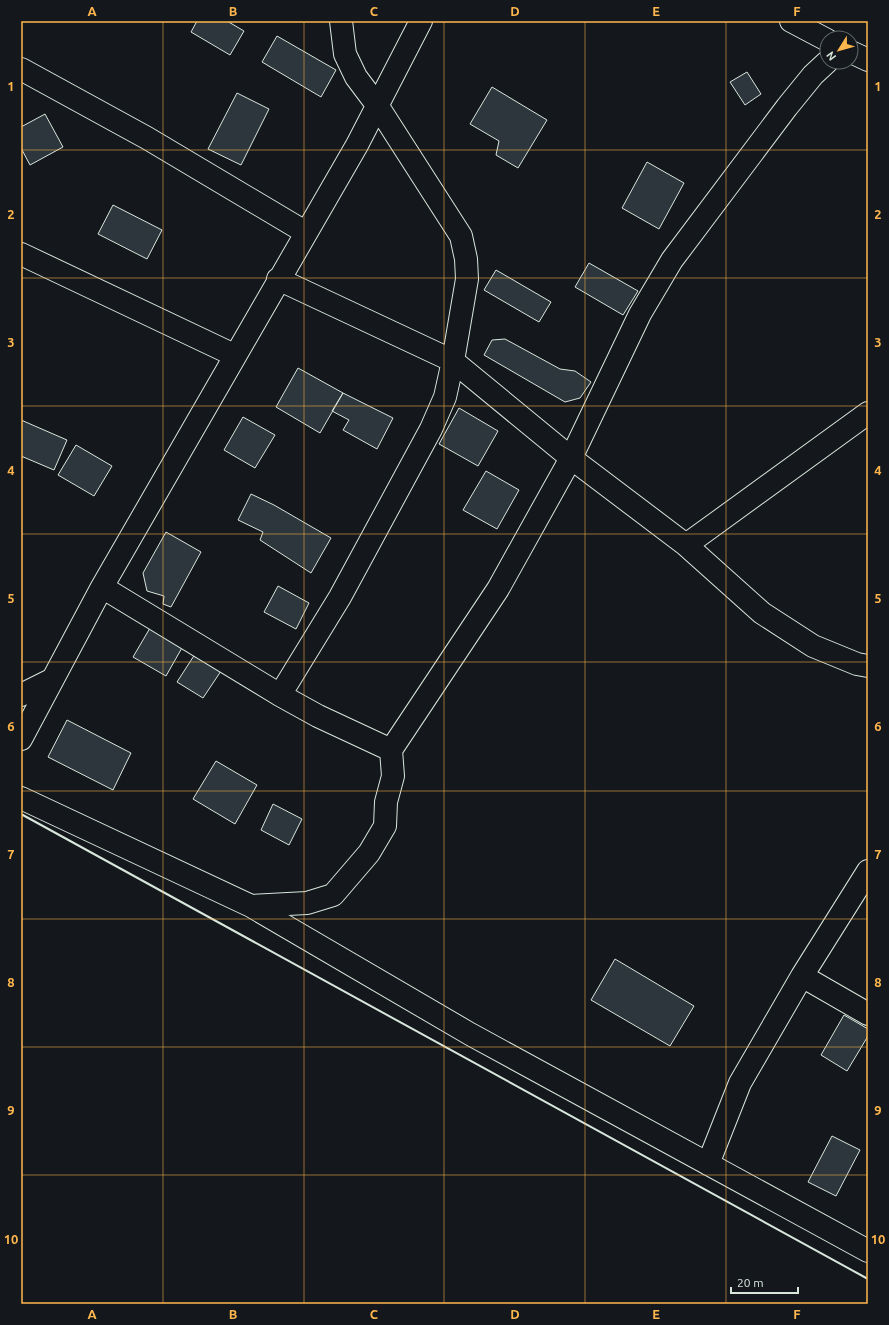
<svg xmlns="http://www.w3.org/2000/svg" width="889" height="1325" font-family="Ubuntu,sans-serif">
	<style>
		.building { fill: #2c363c; stroke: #d8e6dc }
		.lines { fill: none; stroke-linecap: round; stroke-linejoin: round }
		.minor-casing { stroke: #d8e6dc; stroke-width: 24 }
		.minor { stroke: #14181c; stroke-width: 22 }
		.wall { stroke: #d8e6dc; stroke-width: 2 }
		.grid { fill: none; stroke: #ffb74d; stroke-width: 1; stroke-opacity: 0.55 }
		.neatline { fill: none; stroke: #ffb74d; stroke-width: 1.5 }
		.grid-label { font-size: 13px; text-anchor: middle; font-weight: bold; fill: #ffb74d }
	</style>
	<rect width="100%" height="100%" fill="#14181c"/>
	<!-- building -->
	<path class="building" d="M197,21H227L244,31L230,55L191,32Z
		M277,36L336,70L321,97L262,62Z
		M747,72L761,94L745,105L730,82Z
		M492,87L547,120L518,168L496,155L499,141L470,124Z
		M237,93L269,109L241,165L208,149Z
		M45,114L63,147L30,165L21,148V127Z
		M647,162L684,183L659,229L622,208Z
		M113,205L162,230L147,259L98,234Z
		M589,263L638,291L623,315L575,287Z
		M496,270L551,302L539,322L484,290Z
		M505,339L560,369L575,371L591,382L580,398L565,402L484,355L492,340Z
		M298,368L343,393L320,433L276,407Z
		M343,393L393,418L377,449L343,430L349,420L332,411Z
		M459,408L498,431L478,466L439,444Z
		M243,417L275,435L255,468L224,450Z
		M21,420L67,440L54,470L21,456Z
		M76,445L112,466L94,496L58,475Z
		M486,471L519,490L497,529L463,510Z
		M251,494L274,505L331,538L311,573L260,540L263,532L238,520Z
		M166,532L201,552L171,607L163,604L164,596L147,591L143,573Z
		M278,586L309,603L296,629L264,612Z
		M150,628L183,646L166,676L133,657Z
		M197,651L223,668L203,698L177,682Z
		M67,720L131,753L113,790L48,757Z
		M216,761L257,785L235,824L193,799Z
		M273,804L302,819L289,845L261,830Z
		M615,959L694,1006L670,1046L591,1000Z
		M844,1015L868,1029V1036L847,1071L821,1055Z
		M832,1136L860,1150L836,1196L808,1182Z"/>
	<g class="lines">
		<!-- minor casing -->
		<g class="minor-casing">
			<path id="minor" d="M341,21L345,54L356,77L377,105L461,236L466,259L467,279L453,361L571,458L686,545L762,613L813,646L857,664L868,666
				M791,21L827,40
				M851,52L868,60
				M21,69L147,138L305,232
				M21,254L234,355
				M278,279L453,361L445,397L431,429L340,597L280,695
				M686,545L868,413
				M102,587L280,695L318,716L391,750
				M21,695L53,679
				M21,739L102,587L357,145L421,21
				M21,798L251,906L470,1034L868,1251
				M251,906L307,903L333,895L369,853L385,826L386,802L393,776L391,750L498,589L571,458L640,314L672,260L787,107L813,75L827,62
				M802,976L868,1014
				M708,1164L740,1083L802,976L868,871"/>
		</g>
		<!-- minor -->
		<use href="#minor" class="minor"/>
		<!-- wall -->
		<path class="wall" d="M21,814L868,1279"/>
	</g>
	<!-- grid -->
	<path class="grid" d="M163,21V1304M304,21V1304M444,21V1304M585,21V1304M726,21V1304M21,150H868M21,278H868M21,406H868M21,534H868M21,662H868M21,791H868M21,919H868M21,1047H868M21,1175H868"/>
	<!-- border -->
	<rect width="889" height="1325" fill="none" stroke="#14181c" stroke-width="44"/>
	<!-- north arrow -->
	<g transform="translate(839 50) rotate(233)"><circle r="19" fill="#14181c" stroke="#626a69"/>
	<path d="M0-3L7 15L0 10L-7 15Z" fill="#ffb74d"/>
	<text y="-6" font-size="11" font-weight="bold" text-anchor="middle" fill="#d8e6dc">N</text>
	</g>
	<!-- scale -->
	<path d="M731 1287v6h67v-6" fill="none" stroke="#d8e6dc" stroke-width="2"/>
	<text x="737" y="1287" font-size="12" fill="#d8e6dc" stroke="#14181c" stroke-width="3" paint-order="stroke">20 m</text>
	<rect x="22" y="22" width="845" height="1281" class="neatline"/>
	<g class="grid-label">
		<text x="92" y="16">A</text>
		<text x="233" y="16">B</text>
		<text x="374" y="16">C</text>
		<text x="515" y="16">D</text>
		<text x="656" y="16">E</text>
		<text x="797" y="16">F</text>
		<text x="11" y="91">1</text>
		<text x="878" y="91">1</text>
		<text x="11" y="219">2</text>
		<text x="878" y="219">2</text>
		<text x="11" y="347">3</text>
		<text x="878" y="347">3</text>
		<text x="11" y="475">4</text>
		<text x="878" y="475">4</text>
		<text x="11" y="603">5</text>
		<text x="878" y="603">5</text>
		<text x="11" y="731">6</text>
		<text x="878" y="731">6</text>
		<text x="11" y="859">7</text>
		<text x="878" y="859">7</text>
		<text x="11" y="987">8</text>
		<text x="878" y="987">8</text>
		<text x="11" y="1115">9</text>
		<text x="878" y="1115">9</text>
		<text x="11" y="1244">10</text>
		<text x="878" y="1244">10</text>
		<text x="92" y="1319">A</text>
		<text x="233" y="1319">B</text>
		<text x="374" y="1319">C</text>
		<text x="515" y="1319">D</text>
		<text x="656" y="1319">E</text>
		<text x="797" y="1319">F</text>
	</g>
</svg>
